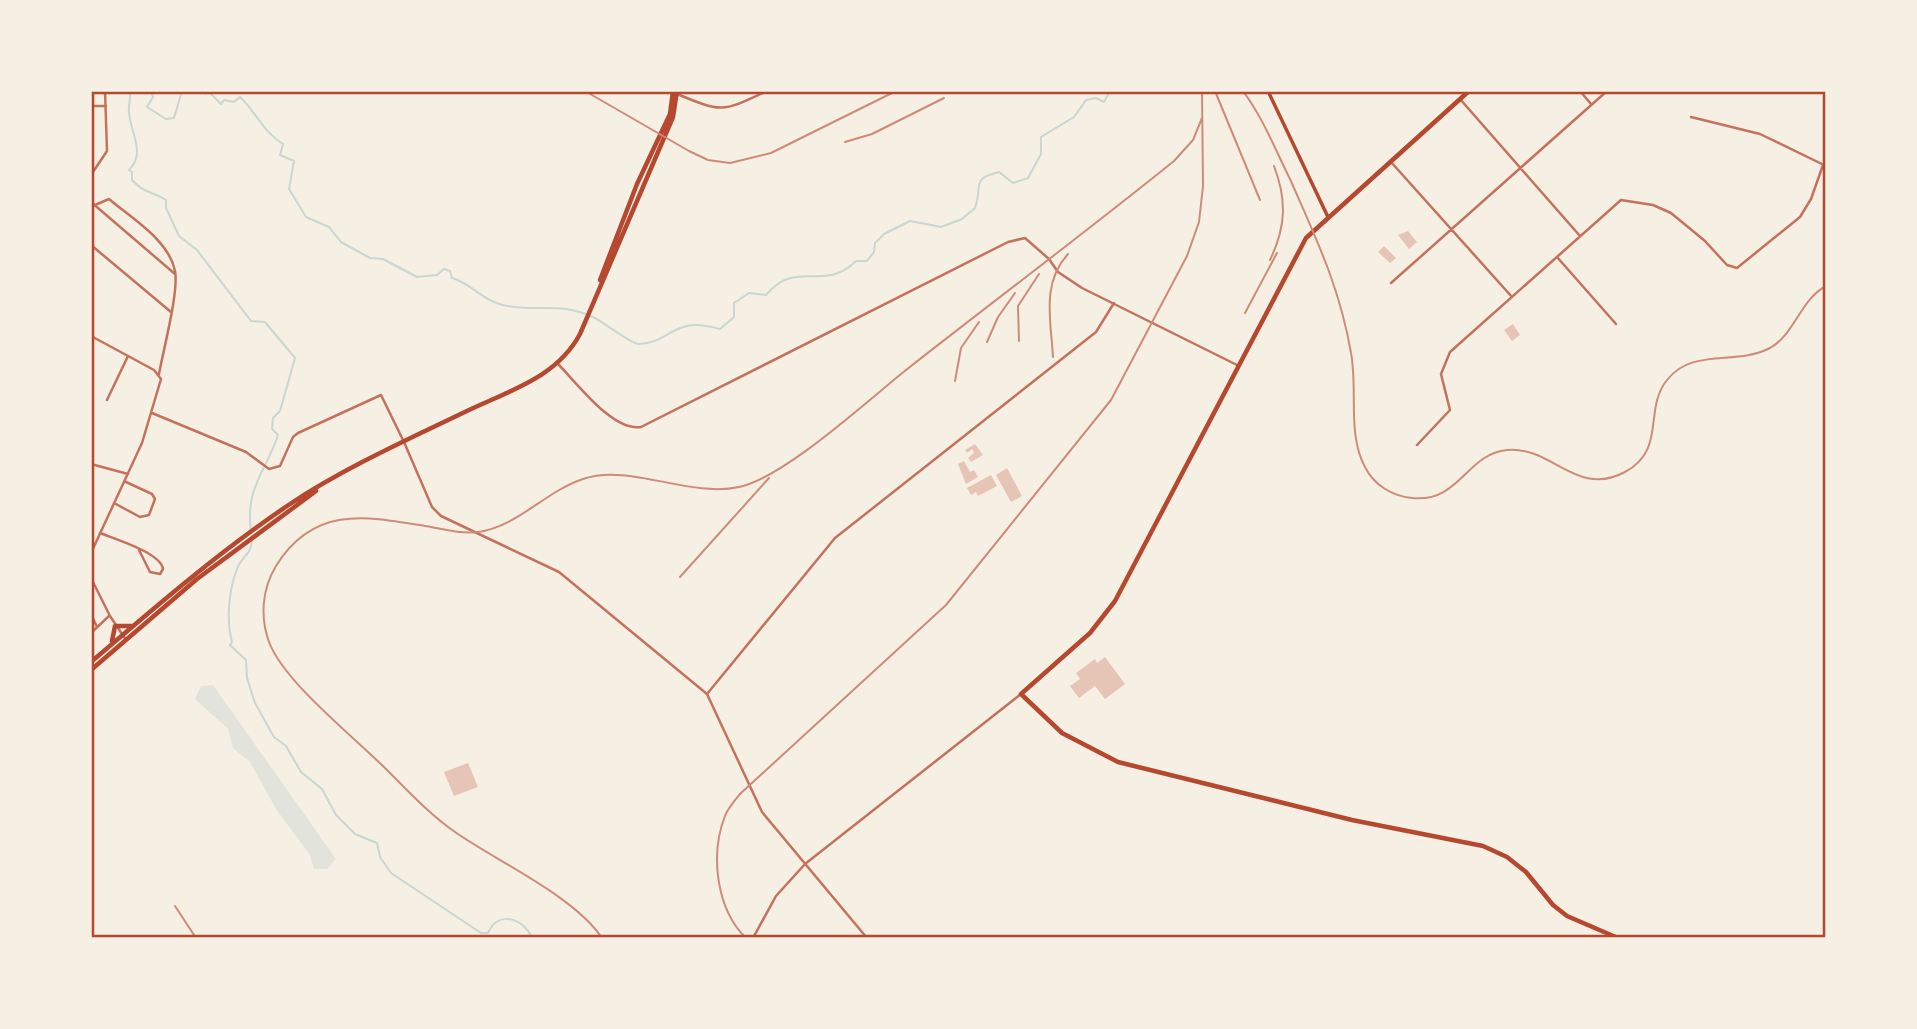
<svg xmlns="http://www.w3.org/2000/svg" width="1917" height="1029" font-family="'PT Sans',sans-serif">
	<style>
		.green { fill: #e2e4dc }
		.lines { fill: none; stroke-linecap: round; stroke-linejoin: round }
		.stream { stroke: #c9d6d2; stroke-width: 2 }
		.building { fill: #e6c5b7 }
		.minor { stroke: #c5725c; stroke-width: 2.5 }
		.tertiary { stroke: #c5725c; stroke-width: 2.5 }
		.secondary { stroke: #b5482f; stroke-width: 3.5 }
		.trunk { stroke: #b5482f; stroke-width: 4.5 }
		.rail { stroke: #cf8b77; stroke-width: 2 }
		.neatline { fill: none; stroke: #b5482f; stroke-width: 2.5 }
	</style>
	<rect width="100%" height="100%" fill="#f6efe4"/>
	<!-- green -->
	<path class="green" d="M213,685L336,859L327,869H314L310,855L276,809L250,762L233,748L228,729L195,699L201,686Z"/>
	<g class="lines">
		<!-- stream -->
		<path class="stream" d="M130,91C131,99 128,105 129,113C131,134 146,153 129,170L132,172V180C148,196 151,190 166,200V208L179,236L197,250L251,321L265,322L295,358L280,411L273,418L272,429L278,435C266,472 245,487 251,531
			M151,91L153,97L147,107L166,119L174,118L182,91
			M202,91L206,94V91
			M208,91L221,104L224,100L234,102L240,97C256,112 264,133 283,144L280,155L294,161L289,189L306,217L329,227L341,242L370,258L383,259L417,277L437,275L444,269L450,271L452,278C471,283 483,301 503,305C538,313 559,301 593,317C602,321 631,344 639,344C661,343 667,332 683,327C695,323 708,326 720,329L734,317V303L749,293L766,295C797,258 824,293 856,261H867L874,252L875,243L884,234L910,221L941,227L962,219L975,208C983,186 970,179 999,172L1013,183L1028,178L1041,154V137L1074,117L1086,100L1096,98L1104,102L1110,91
			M252,540C252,554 241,557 237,569C229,590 226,620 232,642L230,645L246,660L247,678L255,703L274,737L286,746L301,772L322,789L336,815L355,834L377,843L380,857L391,873L481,933H488C499,909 524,919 532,938"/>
	</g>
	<!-- building -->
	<path class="building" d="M1408,231L1417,242L1409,249L1398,235Z
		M1384,246L1396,258L1390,263L1378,252Z
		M1513,324L1520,335L1512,341L1504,330Z
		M975,444L983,455L971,462L968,458L974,453L972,449L967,453L965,450Z
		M964,461L970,472L974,470L978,477L966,484L958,464Z
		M1007,468L1022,496L1011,502L996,475Z
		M991,475L997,486L978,496L976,492L971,495L967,488Z
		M1105,657L1125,684L1105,699L1095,686L1079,698L1070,686L1080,679L1076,673L1095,659L1097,663Z
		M468,763L478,787L454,796L444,772Z"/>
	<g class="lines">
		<!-- minor -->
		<path class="minor" d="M1580,91L1591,104
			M677,94C723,113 722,112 767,91
			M1460,99L1580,236
			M91,106H106
			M1691,117L1760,134L1826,166
			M1391,162L1512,297
			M91,175L107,151L105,91
			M91,202L175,274
			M95,205L109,199C131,218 169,240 175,271C179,292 163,351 159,374
			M91,245L171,312
			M1557,257L1616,324
			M1391,283L1607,91
			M91,336L154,370L161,379L142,443L91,553
			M107,400L128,356
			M152,413L246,452L269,469L280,466L293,437L298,433L381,395L403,440
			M1417,445L1450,410L1441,374L1450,352L1621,200L1653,205L1671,213L1705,241L1727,265L1737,268L1800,217L1811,199L1823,165
			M91,464L128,474
			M114,503L140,517L149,515L155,499L152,494L126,482
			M100,533C115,539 161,553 163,569L160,574L150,572L139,550
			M91,614L97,627
			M91,633L109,616
			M707,694L835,538L1096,332L1114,303"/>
		<!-- tertiary -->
		<path class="tertiary" d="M558,364C577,383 613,432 641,427L1008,242L1025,238L1049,259L1058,272L1082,288L1237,365
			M404,442L432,507L441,516L559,572L707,694L762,812L867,938
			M91,578L110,616L126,640
			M753,938L776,896L805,864L1021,694"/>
		<!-- secondary -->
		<path class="secondary" d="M1268,91L1328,217"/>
		<!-- trunk -->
		<path class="trunk" d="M1469,91L1306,238L1115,601L1090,633L1021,694L1062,733L1118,762L1352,820L1483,846L1507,857L1526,872L1553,905L1567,916L1618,938
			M600,280L637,184L670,114L673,91
			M112,641L115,626H132
			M91,662C155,607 220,551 290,504C346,467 409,439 469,410C511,390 557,377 580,334L673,117L677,91
			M91,670L197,579L316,491"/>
		<!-- rail -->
		<path class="rail" d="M585,91L689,151L708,160L730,163L771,153L896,91
			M1215,91L1260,200
			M1243,91C1263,118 1275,149 1290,179C1316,238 1340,288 1351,353C1358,389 1347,434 1365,467C1374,485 1392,496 1412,498C1460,503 1466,454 1507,450C1553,446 1576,498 1625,472C1667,449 1643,410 1667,380C1693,347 1736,366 1770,348C1795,334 1800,300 1826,286
			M845,142L872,134L944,98
			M1270,260C1286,227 1287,200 1274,166
			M1245,313L1277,253
			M1019,341L1018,306L1039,274
			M987,342L998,317L1015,293
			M1053,357C1051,321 1041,283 1068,254
			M955,381L961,348L979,322
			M680,577L769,478
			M175,906L196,938
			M602,938C574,896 498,862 455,832C429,814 408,791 386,769C354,737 284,682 269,642C260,617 262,589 276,566C315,503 370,517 431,527C446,530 462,534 478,532C517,527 546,491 583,479C630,463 689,498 739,487C785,477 867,401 906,370C995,300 1086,232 1174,161L1193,140L1202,118
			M746,938C716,909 710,854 725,816C728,808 735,800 740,794L946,605L1111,400L1187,256L1199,222L1203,186L1202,91"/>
	</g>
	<!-- border -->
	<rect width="1917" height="1029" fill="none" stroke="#f6efe4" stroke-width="186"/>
	<rect x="93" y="93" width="1731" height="843" class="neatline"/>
</svg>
